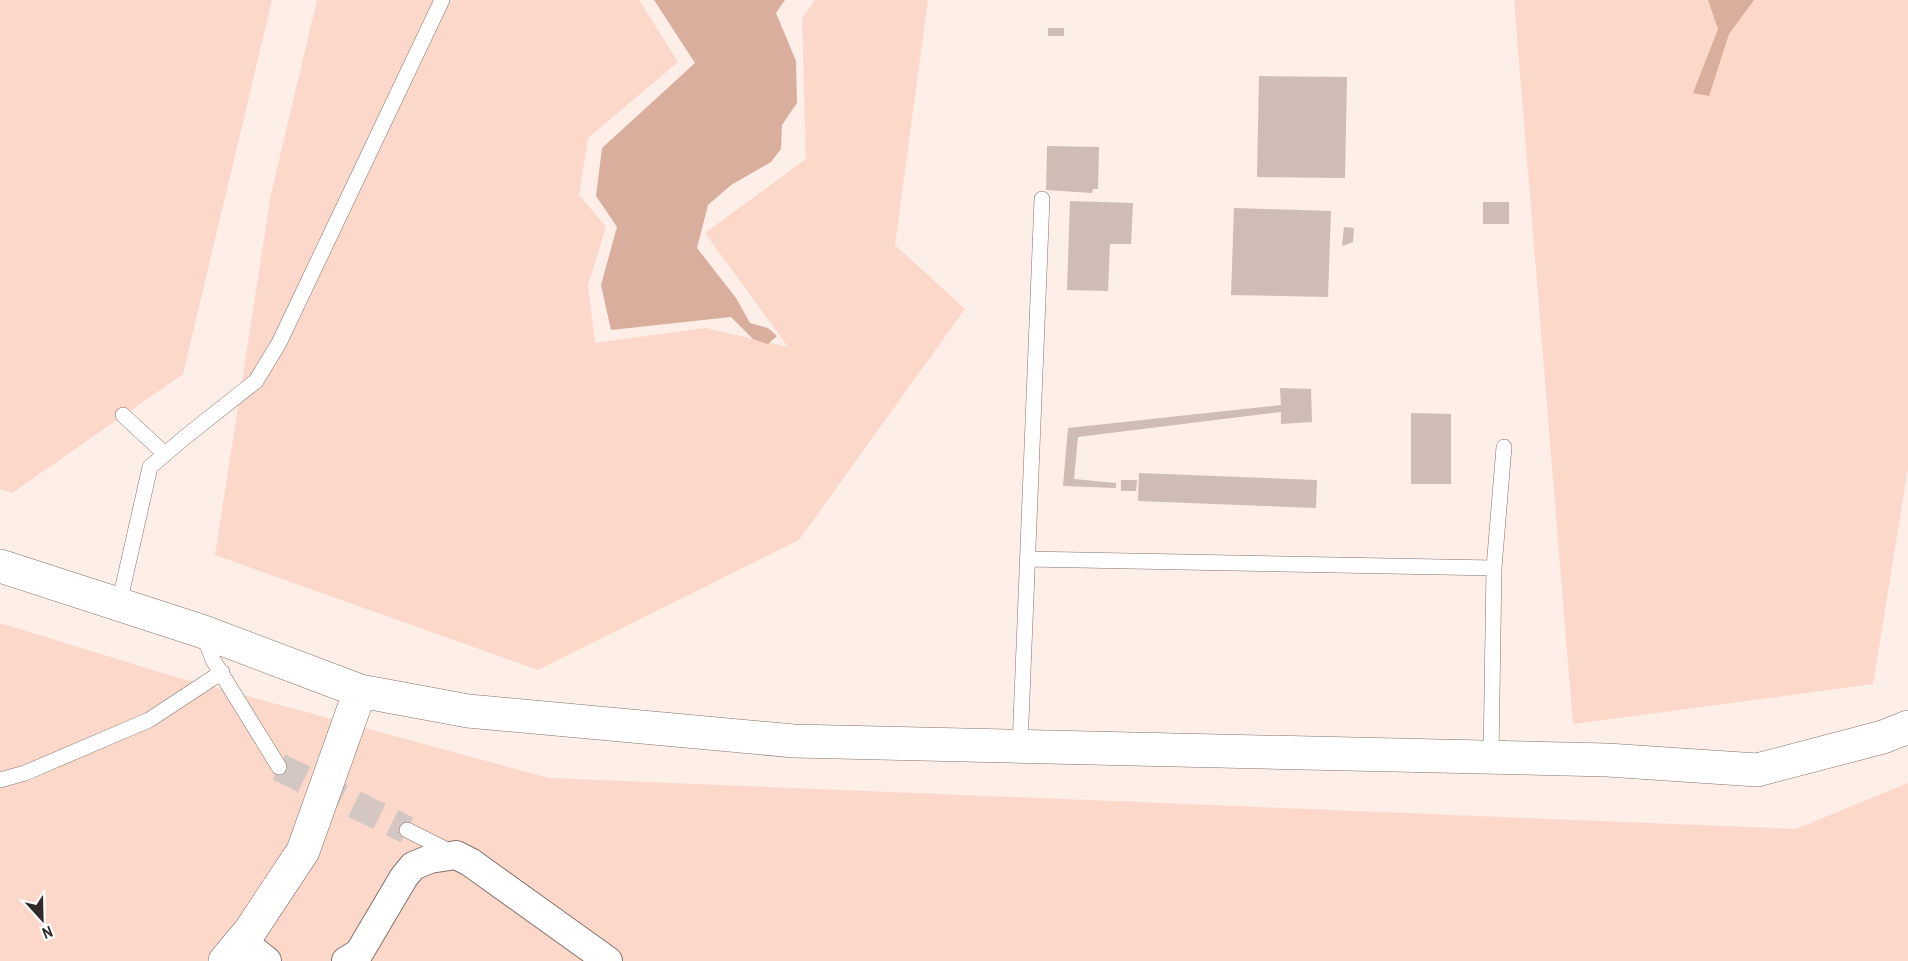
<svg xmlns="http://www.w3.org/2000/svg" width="1908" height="961" font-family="'Archivo Narrow',sans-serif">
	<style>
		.green { fill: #fcd8ca }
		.water { fill: #daae9c }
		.building { fill: #cebcb5 }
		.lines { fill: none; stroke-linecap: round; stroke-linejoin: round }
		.minor-tunnel { stroke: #d4c7c2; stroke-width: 28; stroke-dasharray: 28 14; stroke-linecap: butt }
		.service-casing { stroke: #83736c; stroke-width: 16 }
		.minor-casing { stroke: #83736c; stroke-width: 30 }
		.tertiary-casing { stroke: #83736c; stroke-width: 34 }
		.service { stroke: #fff; stroke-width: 15 }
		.minor { stroke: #fff; stroke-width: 28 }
		.tertiary { stroke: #fff; stroke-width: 33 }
	</style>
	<rect width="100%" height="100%" fill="#fdeee8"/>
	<!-- green -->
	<path class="green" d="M0,0H272L183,374L12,493L0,489Z
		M317,0H639L678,62L588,138L579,195L606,227L588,285L595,343L705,328L788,347L705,233L806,159L802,19L815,0H928L895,245L965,309L799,540L538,670L215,555L271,194Z
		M1514,0H1908V468L1873,684L1573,724Z
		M0,623L169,675L549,778L1796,829L1908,783V961H0Z"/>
	<!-- water -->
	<path class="water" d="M654,0H785L776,13L796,61L797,103L782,125L781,149L771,162L731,185L708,205L697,248L736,298L750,323L768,328L777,336L768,344L753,339L731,317L611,330L601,285L617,227L596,196L602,148L695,63Z
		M1708,0H1754L1729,34L1709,96L1693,93L1718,29Z"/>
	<!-- building -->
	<path class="building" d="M1048,28H1064V36H1048Z
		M1259,76L1347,77L1345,178L1257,177Z
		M1047,146L1099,147L1098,189H1093L1092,193L1046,190Z
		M1070,201L1133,203L1131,244H1110L1108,291L1067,290Z
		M1483,202H1509V224H1483Z
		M1234,208L1331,211L1328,297L1231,295Z
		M1344,227L1354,228L1353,242L1342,246Z
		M1280,388L1311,389L1312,422L1281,424V412L1078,437L1074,479L1116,483V488L1063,486L1068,428L1281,405Z
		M1411,413L1451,414V484H1411Z
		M1139,473L1317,480L1316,508L1138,501Z
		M1121,480H1137L1136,491H1121Z"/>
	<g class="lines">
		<!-- minor-tunnel -->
		<path class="minor-tunnel" d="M279,767L407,830"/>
		<!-- service casing -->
		<g class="service-casing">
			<path id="service" d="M123,415L165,454
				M1027,559L1494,568
				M119,604L150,467L184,438L256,381L279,343L442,0
				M203,634L213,660L279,767
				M1020,746L1042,199
				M1491,757L1494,568L1504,447
				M0,780L25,773L149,720L222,672
				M407,830L453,853"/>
		</g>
		<!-- minor casing -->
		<g class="minor-casing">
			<path id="minor" d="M242,941L267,961
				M346,961L359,953L404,877L413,866L430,859L456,855L470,862L608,961"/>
		</g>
		<!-- tertiary casing -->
		<g class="tertiary-casing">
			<path id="tertiary" d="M0,566L201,631L360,691L468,711L794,741L1607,760L1757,770L1883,737L1908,727
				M225,961L250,931L303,851L360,691"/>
		</g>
		<!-- service -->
		<use href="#service" class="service"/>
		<!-- minor -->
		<use href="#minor" class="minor"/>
		<!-- tertiary -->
		<use href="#tertiary" class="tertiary"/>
	</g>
	<!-- north arrow -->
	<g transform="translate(42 919) rotate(158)" stroke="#ffffff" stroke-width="4.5" paint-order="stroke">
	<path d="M0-4.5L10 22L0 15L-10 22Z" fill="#312a28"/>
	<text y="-9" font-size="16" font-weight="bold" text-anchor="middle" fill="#312a28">N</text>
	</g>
</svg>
